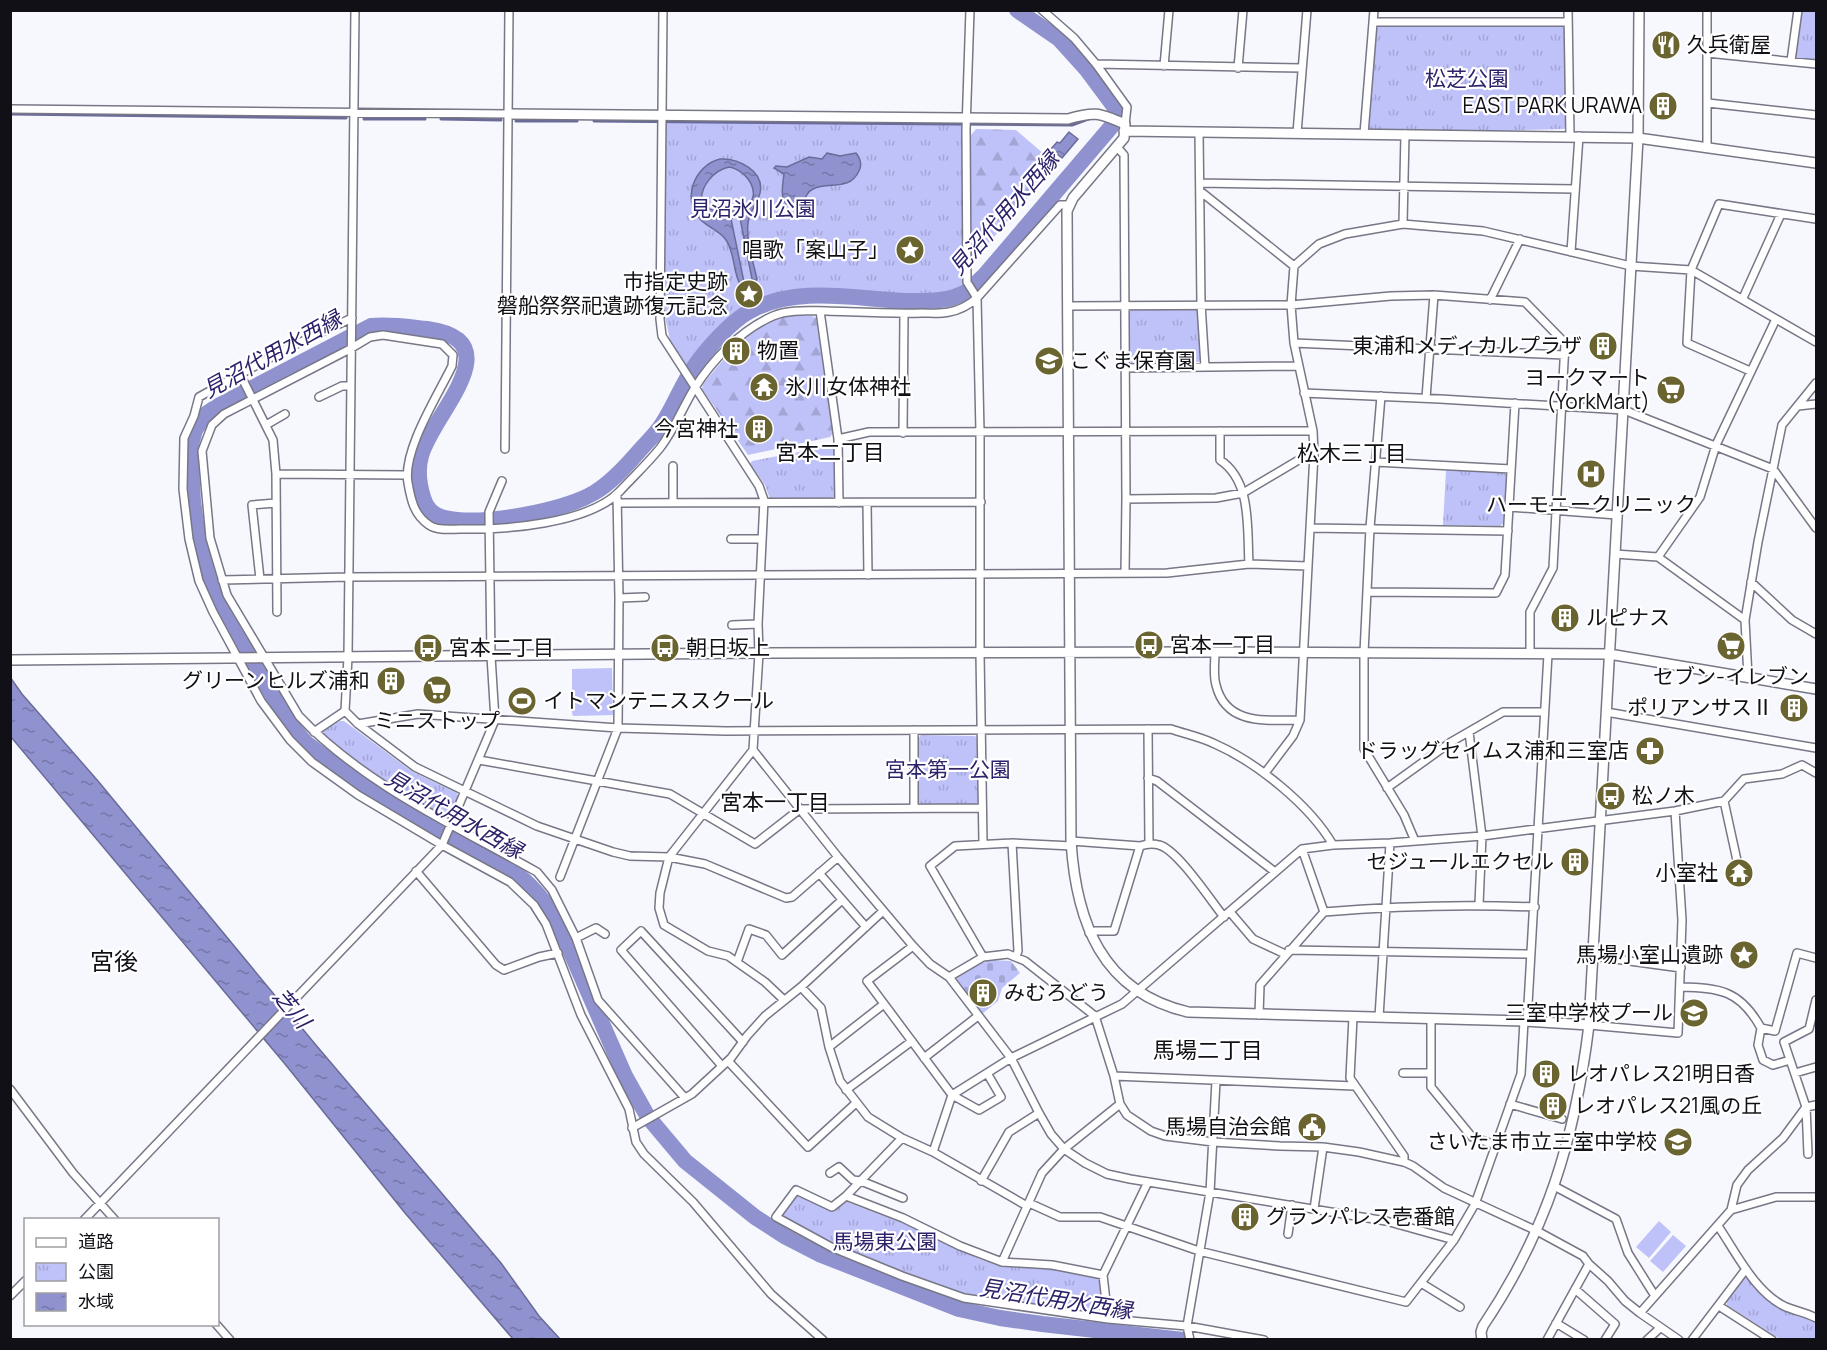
<svg xmlns="http://www.w3.org/2000/svg" width="1827" height="1350" font-family="Manrope,'Noto Sans JP',sans-serif">
	<style>
		.grass { fill: #bfc1f9 }
		.forest { fill: url(#forest-firs) }
		.cemetery { fill: url(#cemetery-stones) }
		.park { fill: url(#park-tufts) }
		.water { fill: url(#water-ripples); stroke: #6a6b98; stroke-width: 1.5; fill-rule: evenodd }
		.lines { fill: none; stroke-linecap: round; stroke-linejoin: round }
		.stream { stroke: #6a6b98; stroke-width: 3 }
		.river { stroke: #9092cf; stroke-width: 16 }
		.minor-casing { stroke: #777786; stroke-width: 10 }
		.tertiary-casing { stroke: #777786; stroke-width: 12 }
		.minor { stroke: #fff; stroke-width: 7 }
		.tertiary { stroke: #fff; stroke-width: 9 }
		.labels { text-anchor: middle; stroke-width: 4.5; stroke-linejoin: round; paint-order: stroke }
		.poi-label { font-size: 21px; fill: #101016; stroke: #fff; text-anchor: end }
		.park-label { font-size: 21px; fill: #2d236b; stroke: #fff }
		.water-label { font-size: 22px; font-style: italic; fill: #2c226a; stroke: #fff }
		.neighbourhood-label { font-size: 22px; fill: #101016; stroke: #fff }
		.quarter-label { font-size: 24px; fill: #101016; stroke: #fff }
	</style>
	<defs>
		<pattern id="forest-firs" width="22" height="20" patternUnits="userSpaceOnUse" patternTransform="scale(1.5)"><rect width="22" height="20" fill="#bfc1f9"/><path d="M5 1l3.5 6h-7zM16 11l3.5 6h-7z" fill="#a3a5d5"/></pattern>
		<pattern id="cemetery-stones" width="16" height="16" patternUnits="userSpaceOnUse" patternTransform="scale(1.5)"><rect width="16" height="16" fill="#bfc1f9"/><path d="M2 7V4a2 2 0 0 1 4 0v3zM10 15v-3a2 2 0 0 1 4 0v3z" fill="#a3a5d5"/></pattern>
		<pattern id="park-tufts" width="24" height="20" patternUnits="userSpaceOnUse" patternTransform="scale(1.5)"><rect width="24" height="20" fill="#bfc1f9"/><path d="M3 7l-1-3M5 7V3M7 7l1-3M15 17l-1-3M17 17v-4M19 17l1-3" fill="none" stroke="#a3a5d5"/></pattern>
		<pattern id="water-ripples" width="26" height="14" patternUnits="userSpaceOnUse" patternTransform="scale(1.5)"><rect width="26" height="14" fill="#9092cf"/><path d="M2 4q2-2 4 0t4 0M15 11q2-2 4 0t4 0" fill="none" stroke="#7476a7"/></pattern>
	</defs>
	<rect width="100%" height="100%" fill="#f7f8fe"/>
	<!-- grass -->
	<path class="grass" d="M612,668L613,715L573,716L572,713V669Z
		M1659,1221L1671,1232L1649,1258L1636,1247Z
		M1673,1235L1686,1246L1663,1272L1650,1261Z"/>
	<!-- forest -->
	<path class="forest" d="M976,129L1016,130L1052,161L1053,168L975,259L970,256L971,135Z
		M812,316L816,318L833,433L830,437L748,455L702,389L703,384C723,360 748,327 780,318C789,315 802,316 812,316Z"/>
	<!-- cemetery -->
	<path class="cemetery" d="M991,960L1011,961L1020,973L1002,988L998,1001L982,1014L956,982L957,977L979,964Z"/>
	<!-- park -->
	<path class="park" d="M1801,11H1816V61L1796,58L1795,54Z
		M1378,27H1563L1565,29L1567,126L1564,129L1485,131L1370,129L1368,126L1375,31Z
		M665,119L964,123V286L953,292L938,296L809,289L778,293L745,305L700,349L686,365L670,340L663,307Z
		M1131,309H1198L1200,311V361L1198,362L1131,363L1129,360L1128,312Z
		M831,446L834,449L835,496L832,498L770,499L765,485L750,464L752,461Z
		M1446,470L1503,473L1507,475L1504,523L1500,526L1443,525Z
		M340,721H344L413,772L457,793L458,797L450,818L446,819C402,795 360,767 321,735L323,731Z
		M921,735L975,736L977,738L978,802L975,805H922L919,803L918,739Z
		M795,1195H800L834,1212L843,1203L847,1202L902,1223L979,1259L1002,1267L1048,1268L1100,1279L1102,1282L1104,1313L1101,1316L962,1295L914,1279L821,1241L779,1218Z
		M1745,1277H1749L1762,1292L1816,1321V1339H1780L1727,1305V1300Z"/>
	<!-- water -->
	<path class="water" d="M1069,132L1078,139L1062,158L1051,149L1057,142L1060,143Z
		M827,153L840,156L856,153C860,158 862,165 859,171C849,192 829,181 813,189C805,193 805,201 801,208C777,208 782,190 784,174L774,168L776,166L787,167L809,157L822,159Z
		M720,159C738,158 765,171 760,193C757,204 749,212 748,223C746,241 753,261 757,279L756,281L752,279L740,218L737,216L731,219L744,282L740,284C733,272 735,253 726,240C720,231 707,227 700,219C681,199 695,165 720,159ZM729,167C748,170 765,197 743,209C737,212 730,211 723,211C713,211 709,210 702,203C699,187 714,170 729,167Z
		M10,677L22,694L98,781L315,1044L501,1263L539,1316L560,1339H513L405,1213L285,1064L11,737Z"/>
	<g class="lines">
		<!-- stream -->
		<path class="stream" d="M10,114L346,118
			M364,119H425
			M441,119L501,120
			M516,121H577
			M594,121L1072,125L1091,118"/>
		<!-- river -->
		<path class="river" d="M1017,10L1059,39L1087,70L1116,109L1117,117L1111,127L984,276C978,281 973,288 966,292C948,302 927,301 907,301C856,299 796,285 750,311C731,321 706,350 694,367C682,384 675,404 664,421C658,432 648,441 640,450C604,492 589,501 534,513C509,518 471,524 445,518C434,516 426,508 423,497C419,484 417,470 421,456C432,414 514,341 427,329C408,327 390,324 371,326L216,407L206,414L195,430L190,448L193,501L199,545L209,579L224,615L288,721L305,742L363,786L513,871C533,886 546,902 558,923L625,1076L648,1117L685,1161L755,1217L786,1237L819,1254L959,1309L1000,1318L1042,1324L1183,1340"/>
		<!-- minor casing -->
		<g class="minor-casing">
			<path id="minor" d="M355,10L348,657L345,711L358,724L415,767L537,826L613,852L630,856L669,857L705,864L786,898L792,897L838,857
				M663,10L660,319L662,336L759,486L764,500L758,624L759,653L753,750L669,857L660,893L659,908L664,925L708,951L728,956L765,982L784,1000
				M1042,10L1074,38L1096,64L1127,107L1125,124
				M1568,10L1570,136
				M1707,10V146
				M1373,22H1568
				M1707,53L1816,64
				M1791,61L1798,10
				M1096,64L1302,68
				M1164,66L1169,10
				M1238,68L1243,10
				M1708,103L1816,115
				M10,109L508,114
				M1199,132L1201,304L1205,367
				M1297,133L1307,10
				M1364,134L1374,10
				M1117,147L1124,155L1126,499L1125,573
				M1200,183L1575,189
				M1200,191L1294,266
				M1403,224L1405,134
				M1571,252L1579,136
				M1743,298L1781,214
				M1490,300L1520,239
				M1068,306L1291,305L1391,296L1434,295L1525,302L1565,343L1553,568L1530,612V654
				M820,311L838,439L839,503
				M352,318L286,349L199,397L194,416L184,438L183,489L189,539L199,581L213,612L261,701L290,740L312,762L358,795L442,845L510,882L534,905L546,924L581,1015L629,1109L636,1142L644,1154L693,1202L771,1294L823,1340
				M1294,343L1565,355
				M1125,368L1299,366
				M1750,371L1687,343L1691,270L1719,204L1816,219
				M244,382L273,440L276,474L277,612
				M1304,393L1440,399L1624,410L1773,469L1816,528
				M1381,396L1370,528L1364,653V749L1404,815L1415,841
				M319,397L342,386H350
				M1426,398L1434,295
				M1798,406L1816,404
				M266,425L285,414
				M1220,431V460C1252,481 1247,529 1249,564
				M903,433L904,314
				M838,439L869,432L1313,431
				M505,449L509,10
				M1375,462L1511,469
				M673,466V503
				M276,474L406,475
				M1126,499L1216,498L1243,493L1307,455L1314,454
				M617,503L981,502
				M867,503L868,575
				M1509,507L1617,515
				M1310,528L1508,531
				M731,539H762
				M1615,554L1658,557L1745,620
				M1658,557L1700,497L1716,445L1776,319
				M260,579L252,505L276,503
				M222,580L348,577L1167,573L1249,564L1308,566L1314,454L1313,431L1294,343L1291,305L1294,266L1319,244L1345,234L1403,224L1483,231L1631,266L1691,270L1816,342
				M1751,582L1792,620L1816,634
				M1367,592L1496,593L1505,575L1515,403
				M619,598L645,597
				M732,625L758,624
				M1215,652C1215,662 1213,675 1216,685C1226,726 1267,720 1300,720
				M1748,677L1745,620L1758,542L1782,425L1816,383
				M1606,712L1816,748
				M358,724L418,714L618,728L726,731L1171,729C1185,734 1201,737 1215,744C1256,762 1310,805 1333,845
				M1148,729L1149,844
				M914,730V808
				M314,732L345,711
				M1469,732L1482,836L1479,904
				M753,750L838,857L913,946L930,964L949,977L1011,1058L1039,1113L1051,1134L1064,1149L1085,1163L1107,1174L1130,1179L1386,1221L1454,1240
				M479,760L670,794L755,844L800,809L982,808
				M1265,773L1293,736L1300,720L1308,566
				M1148,778L1157,781L1275,872
				M1387,788L1451,742L1503,712H1544
				M1724,801L1738,865
				M1071,841L1140,846C1146,844 1152,843 1159,845C1177,849 1211,901 1224,917
				M983,843L980,654V432L977,298L1060,205H1068
				M1012,843L1018,951L1016,957
				M1302,849L1324,912
				M416,871L496,965L504,970L539,957L558,953
				M819,873L866,927
				M560,877L618,728L619,598L617,494
				M1230,912L1253,939L1285,954
				M1089,933L1095,931H1114L1140,846
				M576,938L596,928L605,934
				M913,946L867,981L952,1095L979,1110L1001,1097L987,1073
				M1289,950L1531,954
				M1593,956L1681,968
				M983,957L930,866L955,846L1012,843L1072,846
				M737,962L749,929L766,935L782,955L842,900
				M949,977L983,957L1008,954L1025,961L1095,1016L1114,1076L1120,1104L1127,1115L1151,1131L1165,1136L1213,1142L1280,1146L1323,1147L1359,1152L1404,1162L1413,1166L1444,1188L1537,1231L1583,1256L1589,1264L1608,1281L1625,1301L1640,1313L1731,1210L1737,1185L1748,1170L1783,1138L1806,1107L1784,1042L1809,1029L1816,1000
				M801,987L821,1008L829,1047
				M1680,987C1720,988 1740,990 1761,1028L1758,1045L1763,1060L1773,1065L1790,1060
				M884,1004L829,1047L840,1081L868,1117L902,1138L933,1152L1027,1206
				M1259,1015L1260,985L1324,912C1394,906 1464,904 1535,907
				M1353,1017L1350,1078L1404,1156V1162
				M1379,1017L1390,843
				M1431,1019V1087L1472,1137L1496,1145
				M1527,1022L1548,654
				M1589,1025L1678,1033L1682,920L1675,811
				M1761,1028L1775,1031L1797,953L1816,958
				M924,1058L978,1016
				M728,1061L808,1147L856,1103
				M722,1066L621,950L641,931L743,1042
				M1403,1073H1431
				M1795,1073L1816,1067
				M1114,1076L1354,1086
				M10,1089L73,1173L115,1220
				M846,1090L912,1041
				M685,1098L598,1000L576,938L552,890L537,872C456,826 363,784 299,716L227,595L210,538L202,451L212,425L224,414L350,349L370,337L383,335L442,344L453,355L452,366C438,395 402,451 408,483C411,500 414,515 429,525C437,531 451,529 460,529C504,530 589,524 620,491C633,477 648,463 660,448C674,430 682,409 694,389C712,360 741,330 773,316C789,309 809,311 827,311C858,312 890,314 922,313C931,313 940,314 949,312C960,310 969,305 977,298L967,282L966,129L970,10
				M1510,1104L1562,1119
				M632,1128L692,1094L731,1058L747,1036L765,1016L801,987L883,911
				M902,1138L846,1196L903,1218L960,1246L1002,1262L1052,1265L1103,1275L1148,1182
				M933,1152L952,1095L1011,1058L1122,1004L1302,849L1333,845L1390,843L1482,836L1675,811L1724,801L1744,779L1782,774L1802,765L1816,773
				M1808,1154L1806,1107L1816,1105
				M830,1173L839,1167L853,1180L861,1181L903,1198
				M981,1181L1009,1132L1039,1113
				M1554,1186L1616,1219L1628,1253L1655,1296
				M846,1196L832,1207L796,1190L776,1217L831,1247L902,1276L964,1298L1108,1319L1187,1326L1264,1340
				M1029,1203L1060,1217H1100L1199,1251L1406,1302L1454,1240L1475,1204L1521,1074L1524,1021
				M1314,1209L1323,1147
				M1731,1210L1776,1197H1816
				M84,1220L442,845L495,720L491,656L489,512L502,481
				M1718,1226C1736,1252 1755,1293 1786,1307C1796,1311 1807,1313 1816,1318
				M1288,1234L1292,1205
				M1002,1262L1042,1173L1064,1149L1120,1104
				M1103,1275L1108,1319
				M1421,1283L1460,1307
				M1575,1289L1615,1324L1605,1340
				M10,1296L26,1280
				M1719,1306L1772,1340
				M1640,1313L1679,1340
				M1556,1323L1584,1340
				M216,1324L230,1340
				M1190,1340L1187,1326L1210,1192L1216,1081
				M1547,1340L1589,1264
				M1647,1340L1660,1328
				M1692,1340L1746,1269"/>
		</g>
		<!-- tertiary casing -->
		<g class="tertiary-casing">
			<path id="tertiary" d="M508,114L1068,119C1095,111 1099,113 1125,124L1124,138L1073,198L1067,211L1071,841C1076,922 1102,992 1188,1012L1524,1021L1589,1025
				M1124,131L1638,138L1816,163
				M10,660L759,653L1215,652L1609,654L1816,689
				M1482,1340L1481,1332L1483,1326C1547,1231 1575,1139 1589,1025L1638,138L1639,10"/>
		</g>
		<!-- minor -->
		<use href="#minor" class="minor"/>
		<!-- tertiary -->
		<use href="#tertiary" class="tertiary"/>
	</g>
	<!-- icons -->
	<defs>
		<g id="restaurant-disc" transform="scale(1.5)"><circle r="9.5" fill="#6a6431" stroke="#fff"/><path d="M-5-6h1v4h1v-4h1v4h1v-4h1v5L-1.5 .5V6h-2V.5L-5-1ZM5-6V6H3V1.5H1.5Q1.5-4 5-6Z" fill="#fff"/></g>
		<g id="building-disc" transform="scale(1.5)"><circle r="9.5" fill="#6a6431" stroke="#fff"/><path d="M-4-6H4V6H1V3H-1V6H-4ZM-2.5-4.3h1.7v1.8h-1.7ZM.8-4.3h1.7v1.8H.8ZM-2.5-1h1.7V.8h-1.7ZM.8-1h1.7V.8H.8Z" fill="#fff"/></g>
		<g id="sight-disc" transform="scale(1.5)"><circle r="9.5" fill="#6a6431" stroke="#fff"/><path d="M0-6L1.8-2.2L6-1.7L2.9 1.2L3.7 5.4L0 3.3L-3.7 5.4L-2.9 1.2L-6-1.7L-1.8-2.2Z" fill="#fff"/></g>
		<g id="school-disc" transform="scale(1.5)"><circle r="9.5" fill="#6a6431" stroke="#fff"/><path d="M0-5L7-2L0 1L-7-2ZM-4 1L0 2.5L4 1V4Q0 6-4 4Z" fill="#fff"/></g>
		<g id="temple-disc" transform="scale(1.5)"><circle r="9.5" fill="#6a6431" stroke="#fff"/><path d="M0-6L5-2H3V0L6.5 2.5H4V6H1.5V3h-3V6H-4V2.5H-6.5L-3 0V-2H-5Z" fill="#fff"/></g>
		<g id="supermarket-disc" transform="scale(1.5)"><circle r="9.5" fill="#6a6431" stroke="#fff"/><path d="M-6-5.5h2.5l.6 2H6L4.5 2H-2.5L-4.4-4H-6ZM-1.5 3.2a1.3 1.3 0 1 0 .1 0ZM3 3.2a1.3 1.3 0 1 0 .1 0Z" fill="#fff"/></g>
		<g id="hospital-disc" transform="scale(1.5)"><circle r="9.5" fill="#6a6431" stroke="#fff"/><path d="M-5-5h3v3.5h4V-5h3V5h-3V1.5h-4V5h-3Z" fill="#fff"/></g>
		<g id="bus-disc" transform="scale(1.5)"><circle r="9.5" fill="#6a6431" stroke="#fff"/><path d="M-5-6H5V4H4V6H2V4H-2V6H-4V4H-5ZM-3.5-4V0h7V-4ZM-3.5 1.2v1.5H-2V1.2ZM2 1.2v1.5H3.5V1.2Z" fill="#fff"/></g>
		<g id="stadium-disc" transform="scale(1.5)"><circle r="9.5" fill="#6a6431" stroke="#fff"/><path d="M0-5a6.5 5 0 1 0 0 10a6.5 5 0 1 0 0-10ZM-3.5-1.8h7v3.6h-7Z" fill="#fff"/></g>
		<g id="pharmacy-disc" transform="scale(1.5)"><circle r="9.5" fill="#6a6431" stroke="#fff"/><path d="M-2-6h4v4h4v4h-4v4h-4v-4h-4v-4h4Z" fill="#fff"/></g>
		<g id="civic-disc" transform="scale(1.5)"><circle r="9.5" fill="#6a6431" stroke="#fff"/><path d="M-.6-6.5H3V-4.5H.6V-3L4-1V1h2V6H-6V1h2V-1L-.6-3ZM-1.2 2.5V6h2.4V2.5Z" fill="#fff"/></g>
	</defs>
	<g fill-rule="evenodd">
		<use href="#restaurant-disc" x="1666" y="45"/>
		<use href="#building-disc" x="1663" y="106"/>
		<use href="#sight-disc" x="910" y="250"/>
		<use href="#sight-disc" x="749" y="294"/>
		<use href="#building-disc" x="1603" y="346"/>
		<use href="#building-disc" x="736" y="351"/>
		<use href="#school-disc" x="1049" y="361"/>
		<use href="#temple-disc" x="764" y="387"/>
		<use href="#supermarket-disc" x="1671" y="390"/>
		<use href="#building-disc" x="759" y="429"/>
		<use href="#hospital-disc" x="1591" y="474"/>
		<use href="#building-disc" x="1565" y="618"/>
		<use href="#bus-disc" x="1149" y="645"/>
		<use href="#supermarket-disc" x="1731" y="646"/>
		<use href="#bus-disc" x="428" y="648"/>
		<use href="#bus-disc" x="665" y="648"/>
		<use href="#building-disc" x="391" y="681"/>
		<use href="#supermarket-disc" x="437" y="690"/>
		<use href="#stadium-disc" x="522" y="701"/>
		<use href="#building-disc" x="1794" y="708"/>
		<use href="#pharmacy-disc" x="1650" y="751"/>
		<use href="#bus-disc" x="1611" y="796"/>
		<use href="#building-disc" x="1575" y="862"/>
		<use href="#temple-disc" x="1739" y="873"/>
		<use href="#sight-disc" x="1744" y="955"/>
		<use href="#building-disc" x="983" y="993"/>
		<use href="#school-disc" x="1694" y="1013"/>
		<use href="#building-disc" x="1546" y="1074"/>
		<use href="#building-disc" x="1553" y="1106"/>
		<use href="#civic-disc" x="1312" y="1127"/>
		<use href="#school-disc" x="1678" y="1142"/>
		<use href="#building-disc" x="1245" y="1217"/>
	</g>
	<g class="labels">
		<!-- poi labels -->
		<g class="poi-label">
			<text x="1687" y="52" text-anchor="start">久兵衛屋</text>
			<text x="1642" y="113">EAST PARK URAWA</text>
			<text x="889" y="257">唱歌「案山子」</text>
			<text x="728" y="289">市指定史跡<tspan x="728" dy="24">磐船祭祭祀遺跡復元記念</tspan></text>
			<text x="1582" y="353">東浦和メディカルプラザ</text>
			<text x="757" y="358" text-anchor="start">物置</text>
			<text x="1070" y="368" text-anchor="start">こぐま保育園</text>
			<text x="1650" y="385">ヨークマート<tspan x="1650" dy="24">(YorkMart)</tspan></text>
			<text x="785" y="394" text-anchor="start">氷川女体神社</text>
			<text x="738" y="436">今宮神社</text>
			<text x="1591" y="512" text-anchor="middle">ハーモニークリニック</text>
			<text x="1586" y="625" text-anchor="start">ルピナス</text>
			<text x="1170" y="652" text-anchor="start">宮本一丁目</text>
			<text x="449" y="655" text-anchor="start">宮本二丁目</text>
			<text x="686" y="655" text-anchor="start">朝日坂上</text>
			<text x="1731" y="684" text-anchor="middle">セブン-イレブン</text>
			<text x="370" y="688">グリーンヒルズ浦和</text>
			<text x="543" y="708" text-anchor="start">イトマンテニススクール</text>
			<text x="1773" y="715">ポリアンサスⅡ</text>
			<text x="437" y="728" text-anchor="middle">ミニストップ</text>
			<text x="1629" y="758">ドラッグセイムス浦和三室店</text>
			<text x="1632" y="803" text-anchor="start">松ノ木</text>
			<text x="1554" y="869">セジュールエクセル</text>
			<text x="1718" y="880">小室社</text>
			<text x="1723" y="962">馬場小室山遺跡</text>
			<text x="1004" y="1000" text-anchor="start">みむろどう</text>
			<text x="1673" y="1020">三室中学校プール</text>
			<text x="1567" y="1081" text-anchor="start">レオパレス21明日香</text>
			<text x="1574" y="1113" text-anchor="start">レオパレス21風の丘</text>
			<text x="1291" y="1134">馬場自治会館</text>
			<text x="1657" y="1149">さいたま市立三室中学校</text>
			<text x="1266" y="1224" text-anchor="start">グランパレス壱番館</text>
		</g>
		<!-- park labels -->
		<g class="park-label">
			<text x="1467" y="86">松芝公園</text>
			<text x="753" y="216">見沼氷川公園</text>
			<text x="948" y="777">宮本第一公園</text>
			<text x="885" y="1249">馬場東公園</text>
		</g>
		<!-- water labels -->
		<g class="water-label">
			<text transform="translate(1004 213) rotate(-49)" y="8">見沼代用水西縁</text>
			<text transform="translate(272 354) rotate(-29)" y="8">見沼代用水西縁</text>
			<text transform="translate(454 814) rotate(30)" y="8">見沼代用水西縁</text>
			<text transform="translate(292 1008) rotate(50)" y="8">芝川</text>
			<text transform="translate(1056 1299) rotate(9)" y="8">見沼代用水西縁</text>
		</g>
		<!-- neighbourhood labels -->
		<g class="neighbourhood-label">
			<text x="830" y="460">宮本二丁目</text>
			<text x="1352" y="461">松木三丁目</text>
			<text x="775" y="810">宮本一丁目</text>
			<text x="1208" y="1058">馬場二丁目</text>
		</g>
		<!-- quarter labels -->
		<g class="quarter-label">
			<text x="114" y="970">宮後</text>
		</g>
	</g>
	<!-- border -->
	<rect width="1827" height="1350" fill="none" stroke="#101016" stroke-width="24"/>
	<!-- legend -->
	<rect x="24" y="1218" width="195" height="108" fill="#ffffff" stroke="#9f9fa2" stroke-width="1.5"/>
	<rect x="36" y="1238" width="30" height="9" fill="#ffffff" stroke="#9f9fa2" stroke-width="1.5"/>
	<text x="78" y="1248" font-size="18" fill="#101016">道路</text>
	<rect x="36" y="1263" width="30" height="18" fill="url(#park-tufts)" stroke="#9f9fa2" stroke-width="1.5"/>
	<text x="78" y="1278" font-size="18" fill="#101016">公園</text>
	<rect x="36" y="1293" width="30" height="18" fill="url(#water-ripples)" stroke="#9f9fa2" stroke-width="1.5"/>
	<text x="78" y="1308" font-size="18" fill="#101016">水域</text>
</svg>
